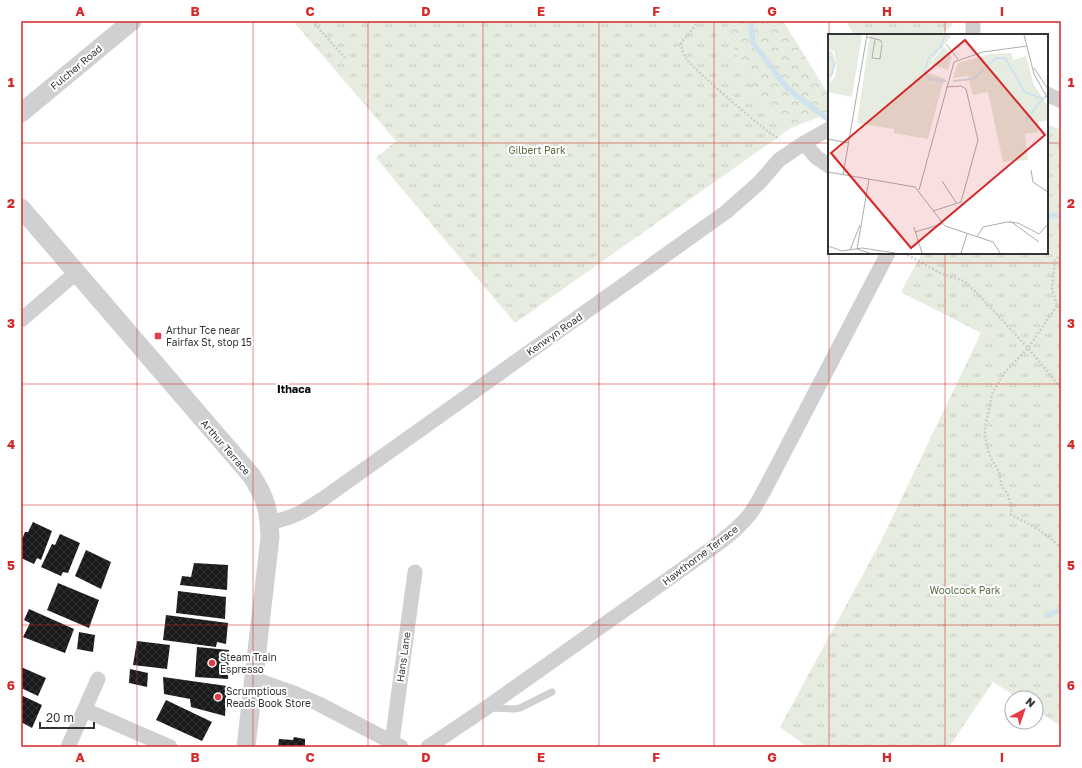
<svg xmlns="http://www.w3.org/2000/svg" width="1082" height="768" font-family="'Golos Text',sans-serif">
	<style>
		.forest { fill: url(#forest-crowns) }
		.park { fill: url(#park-tufts) }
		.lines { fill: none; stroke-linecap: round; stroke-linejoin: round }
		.stream { stroke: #cfe2ee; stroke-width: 5.5 }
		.building { fill: url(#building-cross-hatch) }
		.path { stroke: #cdcdcd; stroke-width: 2.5; stroke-dasharray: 2 2; stroke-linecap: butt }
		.service { stroke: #d0d0d0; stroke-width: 7 }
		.minor { stroke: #d0d0d0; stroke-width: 15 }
		.tertiary { stroke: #d0d0d0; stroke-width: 19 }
		.grid { fill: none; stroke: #d62828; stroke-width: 1; stroke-opacity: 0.55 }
		.poi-dot { fill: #e63946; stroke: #fff; stroke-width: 1.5 }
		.labels { text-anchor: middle; stroke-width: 4; stroke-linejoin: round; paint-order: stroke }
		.street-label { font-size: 10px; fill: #333; stroke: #fff }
		.park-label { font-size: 10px; fill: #56703f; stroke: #fff }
		.poi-label { font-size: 10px; fill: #333; stroke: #fff; text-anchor: start }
		.neighbourhood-label { font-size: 11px; font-weight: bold; fill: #000; stroke: #fff }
		.inset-river { fill: none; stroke: #cfe2ee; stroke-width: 2 }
		.inset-road { fill: none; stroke: #adadad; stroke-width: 1 }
		.view { fill: #d62828; fill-opacity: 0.15; stroke: #d62828; stroke-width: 2 }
		.inset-edge { fill: none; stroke: #333; stroke-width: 2 }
		.neatline { fill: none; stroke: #d62828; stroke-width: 1.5 }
		.grid-label { font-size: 13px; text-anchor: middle; font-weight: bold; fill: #d62828 }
	</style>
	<defs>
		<pattern id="forest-crowns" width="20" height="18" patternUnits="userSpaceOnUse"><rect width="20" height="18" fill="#e6ecdf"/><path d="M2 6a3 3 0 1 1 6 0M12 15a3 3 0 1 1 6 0" fill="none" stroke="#c6cbc0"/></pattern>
		<pattern id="park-tufts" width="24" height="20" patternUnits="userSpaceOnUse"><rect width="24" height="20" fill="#e6ecdf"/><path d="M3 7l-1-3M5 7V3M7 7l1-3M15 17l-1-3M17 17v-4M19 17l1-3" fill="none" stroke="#c6cbc0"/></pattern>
		<pattern id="building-cross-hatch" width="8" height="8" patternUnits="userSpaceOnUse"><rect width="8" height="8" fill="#1a1a1a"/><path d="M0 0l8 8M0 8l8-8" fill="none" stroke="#333"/></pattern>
	</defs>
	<rect width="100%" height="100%" fill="#fff"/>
	<!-- forest -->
	<path class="forest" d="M730,21H783L829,95V113L791,128L756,94L725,32Z"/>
	<!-- park -->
	<path class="park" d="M293,21H730L725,32L756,94L791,128L515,323L376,158L396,141Z
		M846,21H952V26L939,35H854Z
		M1047,124L1061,130V726L1036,710V698H1018L993,682L949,747H807L780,727L881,541L981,333L901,292L922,253H1047Z"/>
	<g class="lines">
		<!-- stream -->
		<path class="stream" d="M751,21L753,43L788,89L829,120
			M1047,216L1061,215
			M1047,615L1061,610"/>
	</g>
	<!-- building -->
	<path class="building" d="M33,522L52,531L41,560L37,558L34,564L21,558V541L25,532H28Z
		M60,534L80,543L68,573L63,572L61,576L41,567L52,544L55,545Z
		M86,550L111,562L101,589L75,576Z
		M194,563L228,565L227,590L180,585L182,576L191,577Z
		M58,583L99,600L89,628L47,610Z
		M178,591L226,597L225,619L176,613Z
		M29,609L74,629L65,653L23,637L30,623L24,620Z
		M166,615L228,623L226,644L217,642L216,647L163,640Z
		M79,632L95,635L93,652L77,649Z
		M137,641L170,645L167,669L133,665Z
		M197,647L229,650L228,679L195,677Z
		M21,667L46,678L38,696L21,688Z
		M130,669L148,673L147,687L129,683Z
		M163,677L227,686L225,716L191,707L190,699L164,694Z
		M21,695L42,705L32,728L21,722Z
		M166,700L212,722L202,741L156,720Z
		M294,737L305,739V747H278L279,739L293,740Z"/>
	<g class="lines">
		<!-- path -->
		<path class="path" d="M312,21L345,58
			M699,21L681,43C682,50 683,55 687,60C696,71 772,138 780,139
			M904,253L942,274L964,281L976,292L1028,348L1061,388
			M1061,254L1055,261L1052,288L1057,306L1061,308
			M1057,306L1028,348L1004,373L999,382L992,394L985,428V437L989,454L999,472L1002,487L1007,493L1011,505V515C1029,523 1047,534 1061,548"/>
		<!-- service -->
		<path class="service" d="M490,708L515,709L520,708L552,692"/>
		<!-- minor -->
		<path class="minor" d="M973,35V21
			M1047,94L1061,101
			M804,143L816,157L829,166
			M21,320L77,272
			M269,523C296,517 305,511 327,496L726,212L759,183L779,160L804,143L829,129
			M254,679L294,693L319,704L401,747
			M85,710L170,747
			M392,742L415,572
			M68,747L98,679
			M428,747L486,708L715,546C728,536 740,527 750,514C756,506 761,496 766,487L888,253"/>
		<!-- tertiary -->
		<path class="tertiary" d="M21,113L132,21
			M21,208L251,475C266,498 269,510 270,537L246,747"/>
	</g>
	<!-- grid -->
	<path class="grid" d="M137,21V747M253,21V747M368,21V747M483,21V747M599,21V747M714,21V747M829,21V35M945,21V35M21,143H829M1047,143H1061M829,253V747M945,253V747M21,263H1061M21,384H1061M21,505H1061M21,625H1061"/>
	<!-- markers -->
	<g class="poi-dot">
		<rect x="154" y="332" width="8" height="8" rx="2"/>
		<circle cx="212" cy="663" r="4"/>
		<circle cx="218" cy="697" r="4"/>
	</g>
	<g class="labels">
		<!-- street labels -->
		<g class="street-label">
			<text transform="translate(76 67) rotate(-40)" y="4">Fulcher Road</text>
			<text transform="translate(554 334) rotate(-35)" y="4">Kenwyn Road</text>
			<text transform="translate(226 447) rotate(49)" y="4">Arthur Terrace</text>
			<text transform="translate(700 555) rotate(-37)" y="4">Hawthorne Terrace</text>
			<text transform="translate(403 657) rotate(-82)" y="4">Hans Lane</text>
		</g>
		<!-- park labels -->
		<g class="park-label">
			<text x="537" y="154">Gilbert Park</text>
			<text x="965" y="594">Woolcock Park</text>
		</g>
		<!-- poi labels -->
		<g class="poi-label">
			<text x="166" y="334">Arthur Tce near<tspan x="166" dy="12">Fairfax St, stop 15</tspan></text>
			<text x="220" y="661">Steam Train<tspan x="220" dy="12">Espresso</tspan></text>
			<text x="226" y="695">Scrumptious<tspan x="226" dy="12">Reads Book Store</tspan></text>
		</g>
		<!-- neighbourhood labels -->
		<g class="neighbourhood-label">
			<text x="294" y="393">Ithaca</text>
		</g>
	</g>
	<!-- overview -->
	<g transform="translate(828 34)">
		<rect width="220" height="220" fill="#fff"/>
		<path d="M0,1H34L24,63L0,58V51L7,43L9,31L6,17L0,15Z" fill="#e6ecdf"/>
		<path d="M109,1H124L104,26L100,39L118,45L114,52L96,47L94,40V32L98,23L105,17ZM0,16L5,18L8,30L1,50Z" fill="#e6ecdf"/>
		<path d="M42,1H109L105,17L98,23L94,32L96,47L114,52L100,105L66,99V95L29,89ZM116,12L124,23L120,36L102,30ZM183,19L185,26L198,22L206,51L220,72V86L211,88V98L197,100L200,126L175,128L160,58L145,61L140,42L125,44L130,29L162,20Z" fill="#e6ecdf"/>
		<path class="inset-river" d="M117,1L113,13L101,23L96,39L101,45L118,47M0,22L7,29L4,40L0,42M125,47L145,45L168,24H177L197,58L215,65L218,62M197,86L215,65"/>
		<path class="inset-road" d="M196,1L206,40L220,65M39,3L52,6L54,9M47,5L44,24L52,25L54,10M118,10L130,25M206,34L220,55M0,105L21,109M203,136L205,148L220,158M0,138L87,153L117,192L165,208L172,219M15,141L39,1M114,147L129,170M91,156L126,28L155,18L199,12M105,177L133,168L150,106L138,55L133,52L118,53M182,187L211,208M86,193L94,219M87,198L114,190M149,203L155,193L179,188L190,189L211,200L220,190M0,212L14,217L34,214L67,219M29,215L41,145M29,215L41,219M22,216L32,191M133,219L139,200"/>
		<path class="view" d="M137,6L217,101L83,214L3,119Z"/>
		<rect width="220" height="220" class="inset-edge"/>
	</g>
	<!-- border -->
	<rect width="1082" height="768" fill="none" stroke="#ffffff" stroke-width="44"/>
	<!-- north arrow -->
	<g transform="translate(1024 710) rotate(40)"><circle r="19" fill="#ffffff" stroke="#adadad"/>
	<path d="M0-3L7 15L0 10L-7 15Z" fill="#e63946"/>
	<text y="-6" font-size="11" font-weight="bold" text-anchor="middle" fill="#333333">N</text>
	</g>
	<!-- scale -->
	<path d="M40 722v6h54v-6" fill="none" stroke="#333333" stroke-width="2"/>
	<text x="46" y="722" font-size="12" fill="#333333" stroke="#ffffff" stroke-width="3" paint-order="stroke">20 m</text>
	<rect x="22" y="22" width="1038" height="724" class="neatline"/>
	<g class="grid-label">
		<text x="80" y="16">A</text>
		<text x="195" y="16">B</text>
		<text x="310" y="16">C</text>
		<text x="426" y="16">D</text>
		<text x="541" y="16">E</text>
		<text x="656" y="16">F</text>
		<text x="772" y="16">G</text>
		<text x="887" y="16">H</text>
		<text x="1002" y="16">I</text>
		<text x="11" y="87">1</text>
		<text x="1071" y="87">1</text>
		<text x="11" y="208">2</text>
		<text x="1071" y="208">2</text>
		<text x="11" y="328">3</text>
		<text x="1071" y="328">3</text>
		<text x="11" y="449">4</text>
		<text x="1071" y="449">4</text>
		<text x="11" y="570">5</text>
		<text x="1071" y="570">5</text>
		<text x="11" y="690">6</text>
		<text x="1071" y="690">6</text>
		<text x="80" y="762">A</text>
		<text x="195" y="762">B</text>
		<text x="310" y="762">C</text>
		<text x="426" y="762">D</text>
		<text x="541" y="762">E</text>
		<text x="656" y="762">F</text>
		<text x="772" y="762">G</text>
		<text x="887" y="762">H</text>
		<text x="1002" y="762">I</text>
	</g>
</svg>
